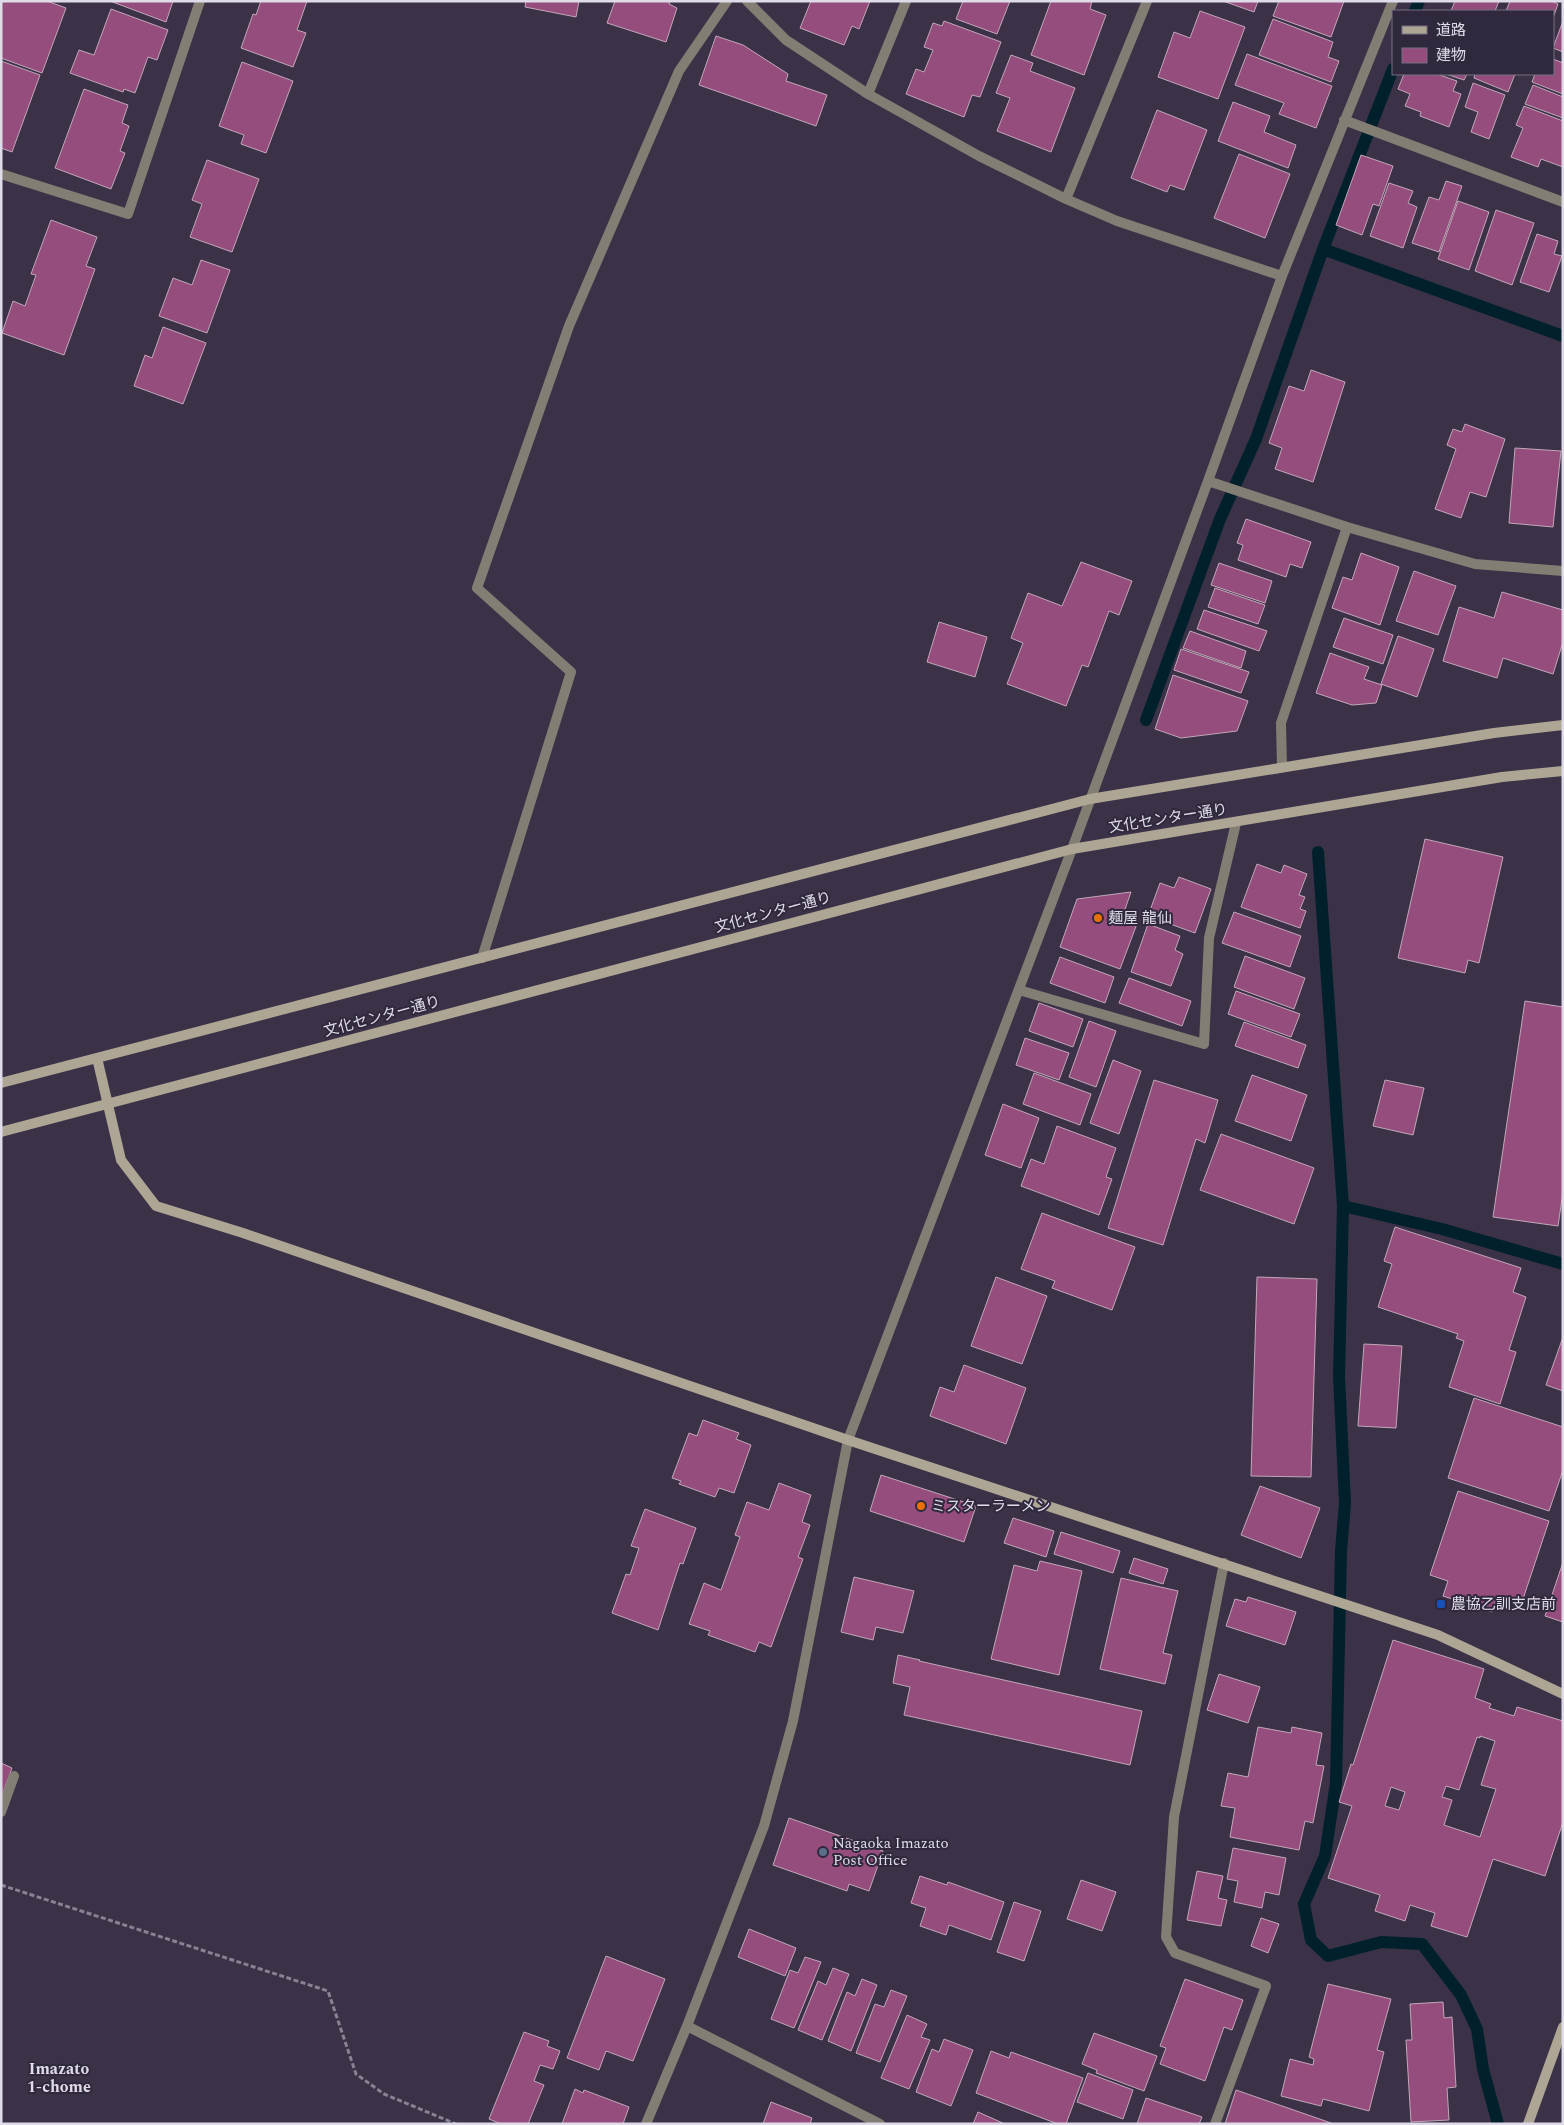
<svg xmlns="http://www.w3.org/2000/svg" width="1564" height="2125" font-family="Spectral,'Noto Sans JP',serif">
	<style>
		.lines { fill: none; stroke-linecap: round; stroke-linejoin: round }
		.stream { stroke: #00212c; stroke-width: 12 }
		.building { fill: #944d7d; stroke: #c3a7b8; fill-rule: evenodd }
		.path { stroke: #898294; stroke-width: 3; stroke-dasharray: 5 2.5; stroke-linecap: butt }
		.lane { stroke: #837e73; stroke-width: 10 }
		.street { stroke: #837e73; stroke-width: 10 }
		.secondary { stroke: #aea694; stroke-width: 10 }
		.food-dot { fill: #e8710a; stroke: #30283d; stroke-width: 2 }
		.transit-dot { fill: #1a4fb4; stroke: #30283d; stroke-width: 2 }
		.service-dot { fill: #5c6f8a; stroke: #30283d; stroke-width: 2 }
		.labels { text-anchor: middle; stroke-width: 4; stroke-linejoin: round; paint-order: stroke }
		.street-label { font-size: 15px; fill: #e0dbe9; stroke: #30283d }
		.poi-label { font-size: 15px; fill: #e0dbe9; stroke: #30283d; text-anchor: start }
		.neighbourhood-label { font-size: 16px; font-weight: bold; fill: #e0dbe9; stroke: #30283d }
	</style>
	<rect width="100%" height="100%" fill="#3b3248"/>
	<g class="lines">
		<!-- stream -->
		<path class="stream" d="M1415,11L1419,1
			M1323,249L1563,336
			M1146,720L1220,519L1256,439L1323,249L1393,69
			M1318,852L1343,1206L1339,1376L1345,1503L1341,1551L1336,1783L1325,1856L1304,1904L1311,1940L1328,1956L1381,1942L1422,1944L1461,1995L1477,2029L1483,2069L1498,2124
			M1343,1206L1442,1229L1563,1264"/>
	</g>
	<!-- building -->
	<path class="building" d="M1,1H47L66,8L42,73L1,58Z
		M110,1H173L166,22Z
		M261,1H307L297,30L306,33L293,67L241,48L253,14L256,15Z
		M526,1H579L576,17L525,7Z
		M615,1H670L669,4L677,8L666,42L607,23Z
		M811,1H870L859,29L852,26L844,45L800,28Z
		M963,1H1010L997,34L956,19Z
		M1051,1H1092L1090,9L1106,15L1084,75L1031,55Z
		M1223,1H1258L1254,12Z
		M1279,1H1344L1331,37L1273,16Z
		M1455,1H1499L1495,11H1451Z
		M1510,1H1552L1558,4L1553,18V11H1506Z
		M111,9L168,30L157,60L148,57L135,93L124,89L123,92L70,73L79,50L94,55Z
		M1200,11L1245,27L1218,99L1158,77L1174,32L1190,38Z
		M1273,19L1333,42L1328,57L1339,61L1331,82L1259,55Z
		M944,21L1001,42L980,97L972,95L964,117L906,94L916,69L924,72L933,50L924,47L933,23L942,26Z
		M1563,21V52L1553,48Z
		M716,36L743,45L788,74L786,81L827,95L816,126L699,85Z
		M1247,54L1332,86L1316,128L1279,114L1284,103L1235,85Z
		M1011,55L1033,63L1030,71L1075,88L1051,152L997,131L1010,98L996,93Z
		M1553,59L1563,63V94L1532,82L1535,74H1553Z
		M1,61L40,75L12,152L1,148Z
		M242,62L293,81L266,153L241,144L244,135L219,126Z
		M1404,74H1437L1457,81L1453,91L1461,94L1449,127L1420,116L1421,112L1405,106L1410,94L1398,89Z
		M1446,74H1467L1464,80Z
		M1475,74H1515L1508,92L1474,78Z
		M1473,83L1505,95L1489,139L1471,132L1478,112L1465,107Z
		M1533,85L1563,97V118L1525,104Z
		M84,89L128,105L122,123L129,126L120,151L125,153L111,189L55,168Z
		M1233,102L1270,116L1264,132L1296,145L1288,168L1218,141Z
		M1524,106L1563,121V167L1541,159L1538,167L1511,157L1523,128L1516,125Z
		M1157,110L1207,130L1184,190L1170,185L1167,192L1131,178Z
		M1239,154L1290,174L1265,238L1214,218Z
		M1361,155L1393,166L1379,206L1373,204L1362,235L1336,225Z
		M207,160L259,179L232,252L190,237L202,204L192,200Z
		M1446,181L1462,186L1439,252L1412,243L1429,197L1439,200Z
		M1389,183L1413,191L1408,203L1417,207L1403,248L1370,236Z
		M1458,201L1489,212L1469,270L1438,259Z
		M1496,210L1534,223L1512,285L1475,271Z
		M51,220L97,237L86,266L95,269L64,355L2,333L13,301L25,306L36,275L31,274Z
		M1537,234L1558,241L1554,254L1562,256L1549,292L1520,282Z
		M201,260L230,270L207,333L159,316L173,278L192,285Z
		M163,327L206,343L183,404L134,386L145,355L152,358Z
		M1311,370L1345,382L1313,482L1275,469L1282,448L1269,443L1289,386L1304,391Z
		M1465,424L1505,439L1486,497L1470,492L1461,518L1435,509L1456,449L1447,445L1453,429L1462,432Z
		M1515,448L1561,451L1553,527L1509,523Z
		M1246,519L1311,542L1302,568L1290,564L1286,577L1238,560L1243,545L1237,543Z
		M1361,553L1399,567L1380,625L1332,608L1343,577L1352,580Z
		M1081,562L1132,581L1119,615L1109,611L1088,667L1082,665L1066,706L1007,684L1023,643L1011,638L1028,593L1062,606Z
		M1219,563L1272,581L1265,603L1211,585Z
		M1414,571L1456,586L1438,635L1396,621Z
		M1215,588L1265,605L1258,624L1208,607Z
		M1502,592L1563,610V642L1553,674L1503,658L1497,678L1443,661L1459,607L1494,618Z
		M1204,610L1267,631L1259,651L1197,629Z
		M1344,618L1393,635L1383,664L1333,647Z
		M939,622L987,637L975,677L927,662Z
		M1190,631L1246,651L1241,668L1183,648Z
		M1398,636L1434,649L1417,697L1381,684Z
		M1181,649L1249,672L1241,693L1174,670Z
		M1330,653L1369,667L1364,679L1382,685L1376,703L1352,705L1316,693Z
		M1173,675L1248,701L1237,731L1181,738L1155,729Z
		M1425,839L1503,857L1479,963L1468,960L1465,973L1398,958Z
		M1257,864L1281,873L1284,865L1307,874L1299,895L1305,897L1300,909L1306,911L1300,928L1241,907Z
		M1179,877L1211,889L1195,933L1148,916L1160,883L1174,888Z
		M1131,892L1123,915L1138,921L1120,969L1060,947L1077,899Z
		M1234,912L1301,936L1290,967L1222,943Z
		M1148,924L1180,936L1175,950L1183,954L1171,986L1131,972Z
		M1245,956L1305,978L1294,1009L1234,987Z
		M1060,957L1114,977L1105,1003L1050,983Z
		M1129,978L1191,1001L1182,1026L1119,1003Z
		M1236,991L1300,1014L1291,1037L1228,1014Z
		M1525,1001L1563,1007V1192L1558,1226L1493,1217Z
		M1039,1003L1083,1019L1073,1047L1029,1031Z
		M1089,1021L1116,1031L1096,1087L1069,1077Z
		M1244,1022L1306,1045L1298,1068L1235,1046Z
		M1025,1038L1069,1053L1059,1080L1016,1065Z
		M1113,1060L1141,1071L1119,1134L1090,1123Z
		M1034,1073L1091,1094L1080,1125L1023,1104Z
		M1252,1075L1307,1095L1291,1141L1235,1121Z
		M1154,1080L1218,1100L1205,1143L1196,1139L1163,1245L1108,1228Z
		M1385,1080L1424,1088L1413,1135L1373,1126Z
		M1003,1104L1039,1118L1021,1168L985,1155Z
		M1057,1126L1116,1148L1106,1177L1112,1179L1099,1215L1021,1186L1031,1159L1044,1164Z
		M1221,1134L1314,1168L1294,1224L1200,1190Z
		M1042,1213L1135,1247L1112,1310L1052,1288L1055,1281L1021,1269Z
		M1395,1227L1521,1268L1513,1292L1526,1297L1509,1350L1516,1352L1500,1404L1449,1387L1464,1341L1456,1338L1458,1334L1378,1307L1392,1264L1384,1261Z
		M996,1277L1047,1296L1022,1364L971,1346Z
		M1257,1277L1317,1279L1311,1477L1251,1476Z
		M1563,1337V1391L1546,1385Z
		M1364,1344L1402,1346L1396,1428L1358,1426Z
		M964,1365L1026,1388L1006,1444L930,1416L940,1387L954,1392Z
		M1474,1398L1563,1427V1470L1549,1511L1448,1478Z
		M703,1420L739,1433L736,1439L751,1445L734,1493L719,1488L715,1497L679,1484L681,1481L672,1478L689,1433L697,1436Z
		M881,1475L976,1506L964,1542L870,1511Z
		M779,1483L811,1495L802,1522L810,1525L798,1557L803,1559L771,1647L759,1642L755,1652L708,1635L710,1631L689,1624L704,1583L721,1590L740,1537L735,1535L747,1502L769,1510Z
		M1260,1486L1320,1508L1301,1558L1241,1535Z
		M1458,1491L1549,1521L1521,1605L1497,1597L1492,1612L1443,1596L1448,1581L1430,1575Z
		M645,1509L696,1528L683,1564L680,1563L658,1630L612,1613L626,1574L630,1575L639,1548L631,1546Z
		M1013,1518L1054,1531L1046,1557L1004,1543Z
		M1061,1532L1120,1551L1113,1573L1054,1554Z
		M1134,1558L1168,1569L1163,1584L1129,1573Z
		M1040,1561L1082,1571L1059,1675L991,1659L1014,1565L1037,1571Z
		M1563,1562V1622L1545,1616Z
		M854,1577L914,1591L903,1633L876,1627L873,1640L841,1632Z
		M1121,1578L1178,1591L1163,1653L1172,1655L1165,1684L1100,1669Z
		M1248,1597L1296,1612L1285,1645L1226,1626L1235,1599L1246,1602Z
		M1393,1640L1484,1669L1475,1698L1491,1704L1489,1708L1514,1716L1517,1707L1563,1721V1822L1545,1876L1493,1859L1467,1937L1431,1926L1435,1913L1410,1905L1405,1921L1375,1911L1380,1895L1328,1878L1352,1806L1339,1802L1351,1764L1353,1765ZM1480,1736L1495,1741L1481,1785L1496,1789L1480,1837L1444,1825L1452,1800L1442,1797L1446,1786L1459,1790L1477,1737L1480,1738ZM1391,1787L1405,1792L1399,1810L1385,1806Z
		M898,1655L920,1660L919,1661L1142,1711L1130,1765L904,1715L910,1687L893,1683Z
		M1219,1674L1260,1687L1248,1723L1207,1710Z
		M1258,1727L1291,1733L1292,1727L1322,1733L1316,1765L1324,1766L1313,1823L1305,1821L1299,1850L1230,1837L1235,1808L1221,1806L1228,1773L1248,1777Z
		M1,1763L12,1768L1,1798Z
		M789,1818L883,1851L869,1891L849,1884L847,1891L773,1865Z
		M1233,1848L1286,1858L1279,1895L1265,1892L1262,1908L1234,1902L1238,1881L1227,1879Z
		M1197,1871L1223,1876L1218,1898L1227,1900L1221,1926L1187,1920Z
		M920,1876L947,1885L948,1882L1004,1902L991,1940L949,1925L946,1935L920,1926L926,1908L911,1903Z
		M1081,1880L1116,1892L1102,1931L1067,1919Z
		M1014,1902L1041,1911L1024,1961L997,1952Z
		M1261,1918L1279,1924L1268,1953L1251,1946Z
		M749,1929L796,1948L785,1976L738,1957Z
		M606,1956L665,1979L633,2061L606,2051L599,2070L567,2058Z
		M805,1957L821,1962L794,2028L771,2019L790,1970L798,1973Z
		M833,1968L849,1974L822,2040L798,2030L818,1981L826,1985Z
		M862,1979L877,1985L851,2051L828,2041L847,1992L855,1996Z
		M1185,1979L1243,2000L1232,2030L1224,2027L1205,2081L1160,2064L1166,2048L1160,2046Z
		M1328,1984L1391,1999L1377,2050L1384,2052L1369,2111L1323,2099L1321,2106L1281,2096L1290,2059L1313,2065L1314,2059L1309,2057Z
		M891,1990L907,1996L880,2062L856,2053L875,2004L884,2007Z
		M1443,2002L1444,2018L1452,2017L1456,2087L1447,2088L1449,2120L1411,2122L1406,2040H1412L1410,2004Z
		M907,2015L927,2024L921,2037L930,2040L909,2089L881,2078Z
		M524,2032L549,2041L547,2046L560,2051L553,2069L540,2065L534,2081L544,2085L528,2124H501L489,2119Z
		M1094,2033L1157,2056L1144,2091L1096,2073L1097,2070L1082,2064Z
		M944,2039L973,2050L951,2106L916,2092L932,2049L939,2052Z
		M991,2051L1009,2058L1011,2052L1083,2078L1066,2124H1058L976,2093Z
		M1088,2073L1133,2090L1123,2119L1077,2102Z
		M575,2089L583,2093L584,2090L629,2107L623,2124H562Z
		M1236,2090L1334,2124H1225Z
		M1146,2098L1202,2117L1199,2124H1137Z
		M771,2102L812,2118L810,2124H763Z
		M978,2112L1005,2124H973Z"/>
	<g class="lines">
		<!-- path -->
		<path class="path" d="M1,1885L328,1991L356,2074L384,2094L456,2124"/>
		<!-- lane -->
		<path class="lane" d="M1019,990L1204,1044L1209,938L1236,823
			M1,1812L14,1776
			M1215,2124L1266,1986L1175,1953L1166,1937L1174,1817L1224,1563"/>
		<!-- street -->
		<path class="street" d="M747,1L786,40L868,94L979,156L1066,199L1117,221L1282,276
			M868,94L906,1
			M1344,120L1563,202
			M1,174L128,214L200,1
			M1066,199L1147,1
			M1208,481L1347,527L1281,723L1282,767
			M1347,527L1475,564L1563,571
			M482,958L571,672L477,588L569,326L679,71L727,1
			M687,2026L880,2124
			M646,2124L687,2026L764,1826L793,1721L848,1440L1072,849L1208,481L1282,276L1393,1"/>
		<!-- secondary -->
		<path class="secondary" d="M97,1058L121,1160L156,1206L243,1233L848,1440L1438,1635L1563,1694
			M1,1083L1090,799L1494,733L1563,725
			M1,1132L1072,849L1502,777L1563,771
			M1528,2124L1563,2027"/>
	</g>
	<!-- markers -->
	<g class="food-dot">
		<circle cx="1098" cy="918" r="5"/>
		<circle cx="921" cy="1506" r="5"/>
	</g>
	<rect class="transit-dot" x="1436" y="1599" width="10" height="10" rx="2.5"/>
	<circle class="service-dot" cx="823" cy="1852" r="5"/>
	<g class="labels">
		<!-- street labels -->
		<g class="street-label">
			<text transform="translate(1168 818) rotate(-9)" y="5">文化センター通り</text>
			<text transform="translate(773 912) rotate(-15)" y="5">文化センター通り</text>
			<text transform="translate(382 1016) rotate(-15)" y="5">文化センター通り</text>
		</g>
		<!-- poi labels -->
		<g class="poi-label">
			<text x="1108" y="923">麺屋 龍仙</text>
			<text x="931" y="1511">ミスターラーメン</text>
			<text x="1451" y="1609">農協乙訓支店前</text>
			<text x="833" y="1848">Nagaoka Imazato<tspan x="833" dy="17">Post Office</tspan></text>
		</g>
		<!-- neighbourhood labels -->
		<g class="neighbourhood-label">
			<text x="59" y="2074">Imazato<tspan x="59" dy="18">1-chome</tspan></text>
		</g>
	</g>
	<!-- border -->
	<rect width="1564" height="2125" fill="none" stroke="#e0dbe9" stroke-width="5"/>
	<!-- legend -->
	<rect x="1392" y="10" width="162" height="65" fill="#30283d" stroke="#767082"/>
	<rect x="1402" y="26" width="25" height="8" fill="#aea694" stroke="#767082"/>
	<text x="1436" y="35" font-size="15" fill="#e0dbe9">道路</text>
	<rect x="1402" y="48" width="25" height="15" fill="#944d7d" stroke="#767082"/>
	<text x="1436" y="60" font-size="15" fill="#e0dbe9">建物</text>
</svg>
